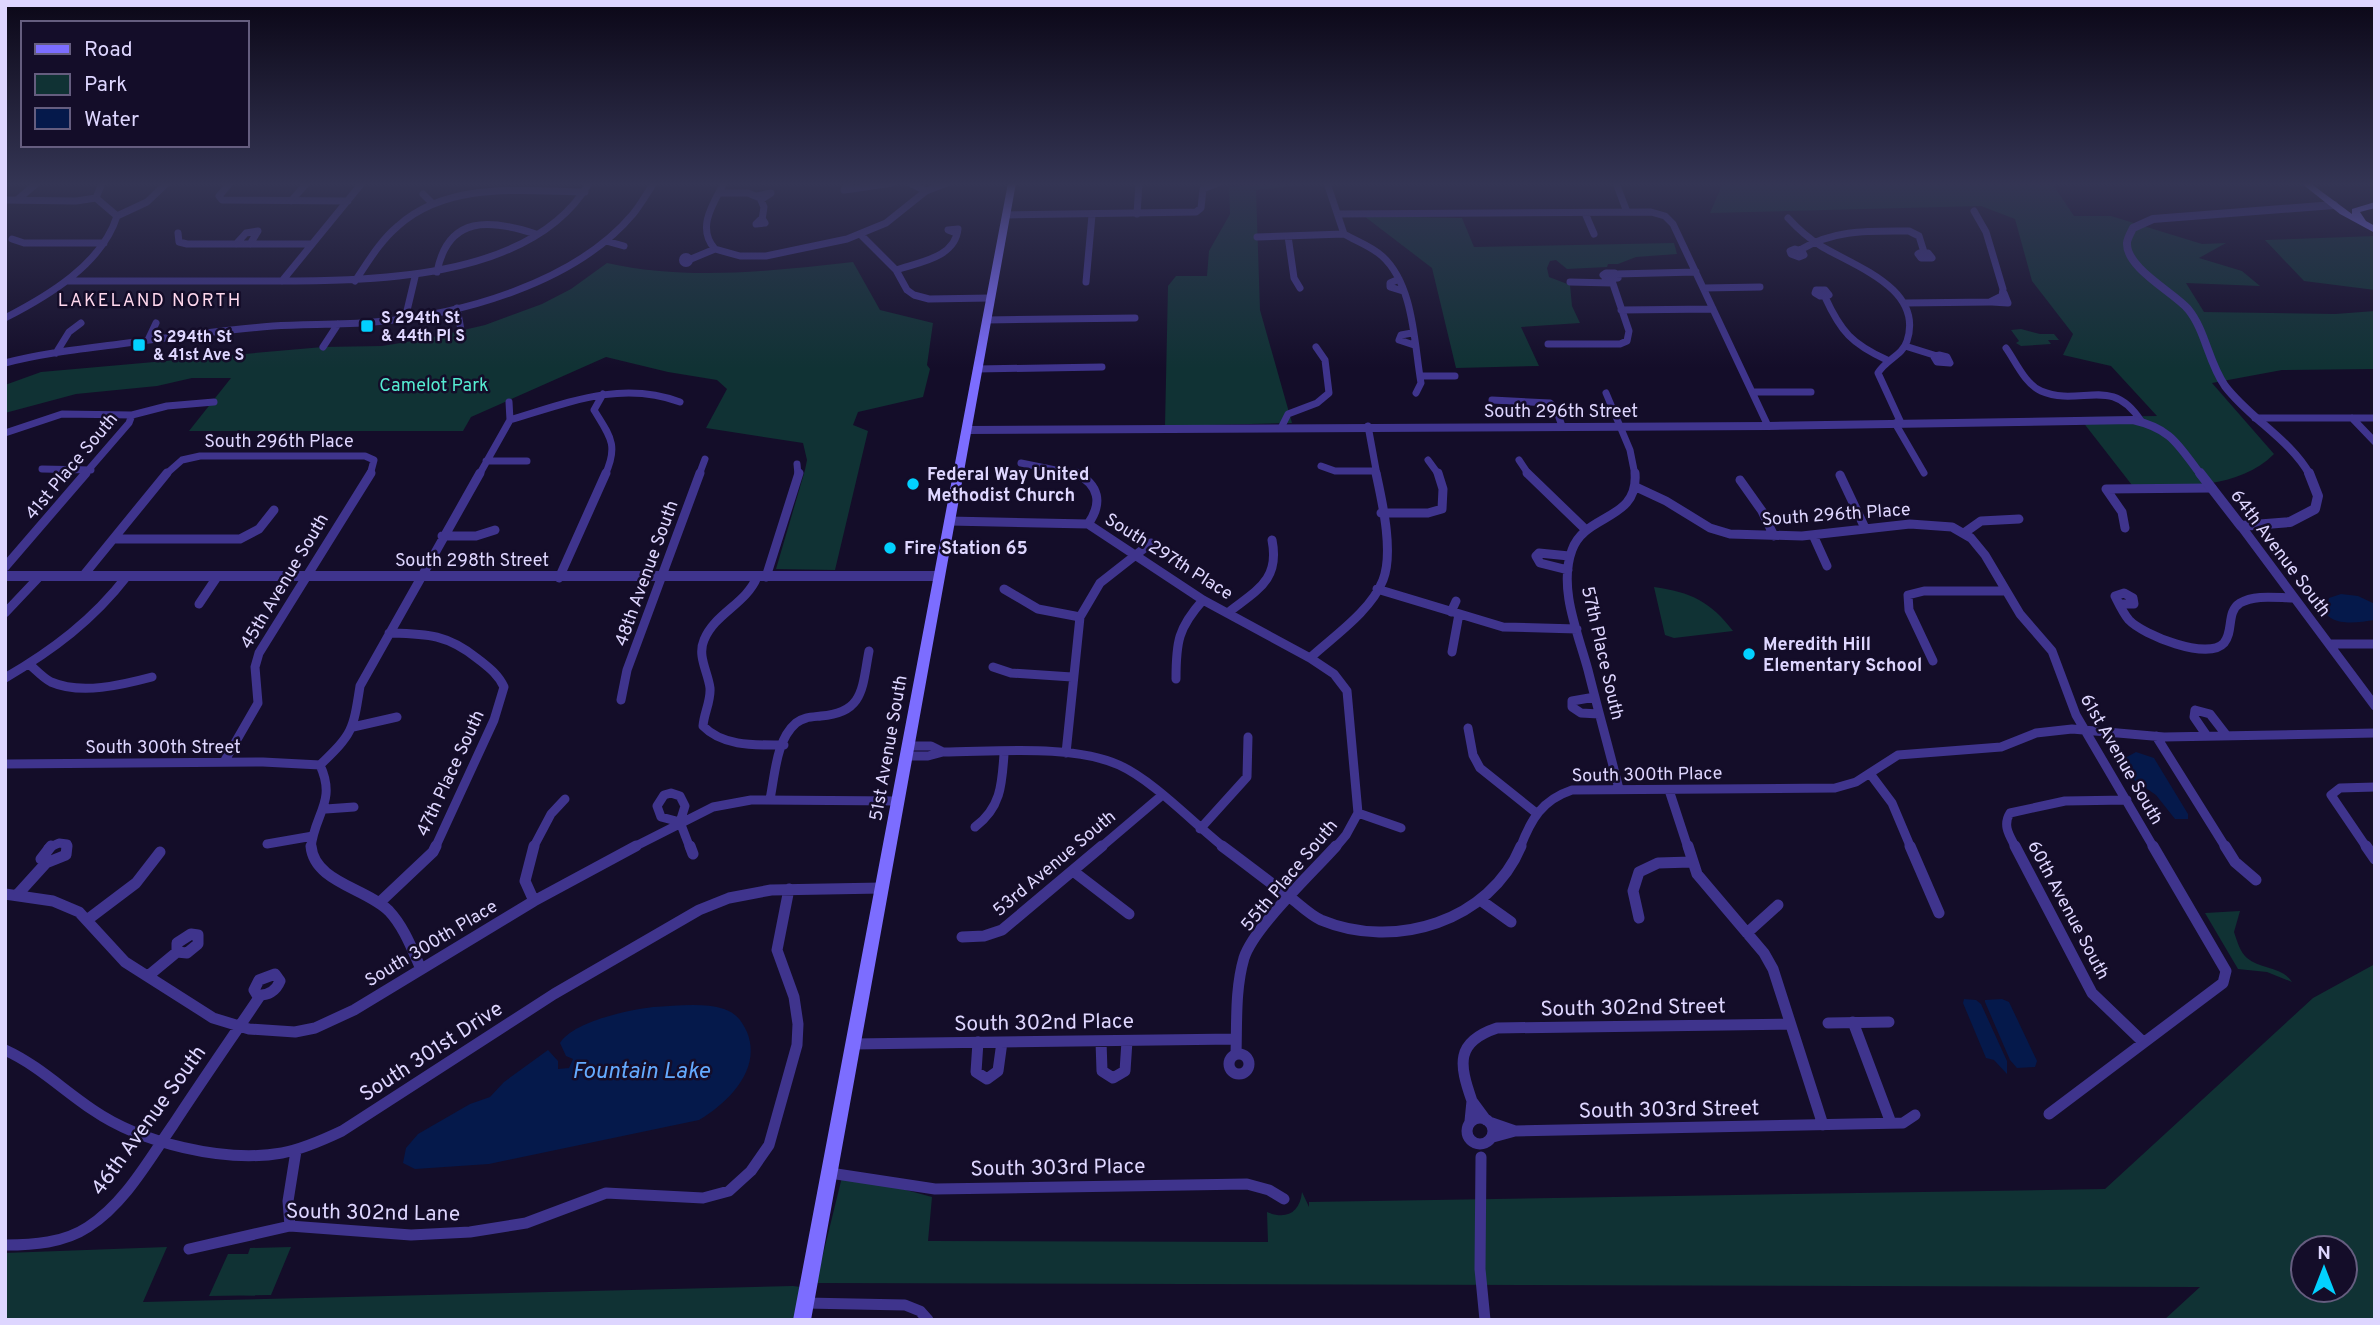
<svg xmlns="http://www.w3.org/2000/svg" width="2380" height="1325" font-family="Overpass,sans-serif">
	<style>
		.green { fill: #103234; fill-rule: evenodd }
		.water { fill: #05194b }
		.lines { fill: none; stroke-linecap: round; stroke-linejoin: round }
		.minor-far2 { stroke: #3f348d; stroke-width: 7 }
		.minor-far1 { stroke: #3f348d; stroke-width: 9 }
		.minor { stroke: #3f348d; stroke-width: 11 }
		.tertiary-far1 { stroke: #3f348d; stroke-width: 8 }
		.tertiary { stroke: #3f348d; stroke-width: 10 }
		.secondary { fill: #7c6dff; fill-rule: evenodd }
		.poi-dot { fill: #02d1ff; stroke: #140d29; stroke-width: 2.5 }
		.labels { text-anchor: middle; stroke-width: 5; stroke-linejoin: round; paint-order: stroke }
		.far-poi-label { font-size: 16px; font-weight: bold; fill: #ded6ff; stroke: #140d29; text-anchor: start }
		.far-quarter-label { font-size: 18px; letter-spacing: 2px; fill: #ffd8ed; stroke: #140d29 }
		.park-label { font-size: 18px; fill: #55ecd2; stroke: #140d29 }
		.street-label { font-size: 18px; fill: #ded6ff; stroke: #140d29 }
		.poi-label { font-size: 18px; font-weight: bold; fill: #ded6ff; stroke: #140d29; text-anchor: start }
		.near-street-label { font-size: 21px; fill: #ded6ff; stroke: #140d29 }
		.near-water-label { font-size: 23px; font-style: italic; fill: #64aaff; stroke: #140d29 }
	</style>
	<rect width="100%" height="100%" fill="#140d29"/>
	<!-- green -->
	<path class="green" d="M1276,183H1325L1256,190L1260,310L1292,423L1165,426L1168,286L1176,276H1207L1209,251L1230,214L1229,187Z
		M1723,183H2052L2074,216H2111L2202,244L2226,243L2199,258L2242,271L2260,286L2186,283L2204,312L2335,314L2375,311V369L2282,370L2212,383L2274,454C2239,489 2182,486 2135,489L2079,417L2157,416L2111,366L2063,355L2073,334L2032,281L2015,219L1981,206L1710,213Z
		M1364,216L1462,218L1474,247L1674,243L1677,254L1636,257L1618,264H1608L1607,267L1567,269L1556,260L1550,261L1547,268L1549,277L1570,285L1572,306L1580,323L1521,327L1539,366L1456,368L1432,268Z
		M2375,236V290L2304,281L2265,240Z
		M853,262L880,310L933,323L927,365L930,369L923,397L858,412L853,425L868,431L835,570L776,569L805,470L807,460L803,443L706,428L727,389L717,380L668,372L606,357L471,417L463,431H189L231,378H192L157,386L76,394L5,413V385L41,372L323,347L382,346L425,339L485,325L542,304L571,289L607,263C688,281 771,271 853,262Z
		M2021,329L2040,334H2054L2059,340H2048L2051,344L2021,346L2016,343L2019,341L2011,330Z
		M1654,587C1691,592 1711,602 1733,631L1674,638L1665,635Z
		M2240,911L2234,932C2237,941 2240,952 2247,958C2260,969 2283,967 2292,982L2267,972L2238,969L2205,913Z
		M2375,964V1320H2164L2200,1287L816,1283L843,1173L932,1197L928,1241L1268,1242L1267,1212C1286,1220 1300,1213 1302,1192L1309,1207V1202L2105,1189L2313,998ZM2303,1248H2345V1290H2303Z
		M167,1247L143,1302L793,1286L808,1288L801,1320H5V1253Z
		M291,1247L271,1295L209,1296L228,1254H248L250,1248Z"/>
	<!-- water -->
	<path class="water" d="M2341,594L2358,596L2375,604V620C2354,623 2328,628 2320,603H2328L2329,598Z
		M2136,752L2154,758L2188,814V819H2175L2156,795L2134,780L2125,758Z
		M1964,999L1976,1000L1981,1004L2007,1061V1074L1994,1060L1986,1058L1963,1003Z
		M2002,999L2009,1002L2037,1061L2035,1067L2017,1068L2010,1060L1985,1002V1000Z
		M653,1007C675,1006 703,1002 724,1009C736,1013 742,1021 747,1032C762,1069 729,1102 699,1120L489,1164L415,1169L403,1163L406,1148L418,1134L470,1104L490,1097L504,1082L548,1050L558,1061V1069L569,1068L573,1059L566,1056L560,1043C574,1021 629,1010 653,1007Z"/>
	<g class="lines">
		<!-- minor-far2 -->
		<path class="minor-far2" d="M102,183L96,198L117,216
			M230,183L219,196L222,200L348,201
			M910,183L926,191
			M1327,183L1344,234C1356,241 1371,246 1382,256C1414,285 1414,343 1421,383L1416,393
			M1616,183L1627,212
			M848,187L852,189L844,190L845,188Z
			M852,189L892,183
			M719,193H748L760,198L764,207L762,220
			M423,194L433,204
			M757,196L771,193L762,199
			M5,200L76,201L96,198
			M17,200L37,183
			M291,201L307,183
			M1585,213L1594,234
			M1137,214L1139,183
			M1338,214L1651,212L1665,216L1673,224L1768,426
			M1006,215L1196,212L1201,208L1203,189L1218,183
			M1788,218C1798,229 1808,238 1821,246C1856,267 1924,289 1907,341C1903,355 1885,360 1878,373L1901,423
			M760,220H763L765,223L756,224Z
			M178,233L179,242L187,244H312
			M861,235L896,270L907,290L914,295L929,299L990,298
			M1288,236L1294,278L1300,288
			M1257,237L1344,234
			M12,239L24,243H104
			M606,241L624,246
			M236,244L246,233L258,231L250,244
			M715,249C696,228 713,204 724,183
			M1795,249L1802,251L1804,255L1799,257L1791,254L1790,251Z
			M1800,250C1834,229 1870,231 1909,231L1919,236L1924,252
			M1922,252L1928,253L1932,258H1921L1918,254Z
			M682.5 260a3.5 3.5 0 1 1 7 0a3.5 3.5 0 1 1-7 0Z
			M691,259L715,249L740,256H766L847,239L886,223L926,191L947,183
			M896,270C919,262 955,258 958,229L948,230L956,233
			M437,272C448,215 490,219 536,234
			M1606,273H1615L1618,278L1607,279L1603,275Z
			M1616,274L1696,272
			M1399,279L1390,283V287L1403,291
			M66,281C124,281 183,281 241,281C346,281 528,288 589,183
			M282,281L362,183
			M355,281C368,262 380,241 398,226C448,181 523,191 585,192
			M1086,282L1092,215
			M1570,282L1612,283
			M1704,288L1760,287
			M1816,290H1825L1829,295L1820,296L1815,293Z
			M1825,297C1841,332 1852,344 1887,360
			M1992,302L2008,303L2004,293
			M1905,303L1990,302L2002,296L2003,289L1986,232L1974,211
			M457,308L461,330
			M1621,310L1713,309
			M5,318C48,296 102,264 117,216L147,202L167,183
			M405,319L415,277
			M986,320L1135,318
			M1412,333L1401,335L1399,340L1414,345
			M148,340L156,323
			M1548,344H1620L1627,341L1629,331L1612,281
			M1905,346L1937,356
			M323,347L338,324
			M2006,348C2016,362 2025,384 2041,391C2081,408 2111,374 2141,421
			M56,353L69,332L81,323
			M1939,355L1947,357L1950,363L1937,362L1934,357Z
			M5,363C43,353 82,349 120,344C171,337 222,330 273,326C307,324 341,325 374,322C461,315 575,283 633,214C641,204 647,193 654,183
			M977,369L1102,367
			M1420,376H1455
			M1753,392H1811
			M1606,393L1630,450L1635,475
			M603,394L594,410C610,436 619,445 605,475
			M1492,400L1550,403L1556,409L1562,426
			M2255,418H2375
			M2352,418L2375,442
			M510,420C567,403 621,380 680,402
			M1895,423L1924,473
			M1368,426L1377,475
			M1281,428L1288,414L1317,403L1329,393L1325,360L1316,347
			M5,433L62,414L132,415L167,406L214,402
			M1428,460L1439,475
			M1519,460L1529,475
			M486,461H527
			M1021,463L1080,475
			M797,464L798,475
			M1321,466L1335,471H1375
			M42,469L91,470
			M84,475L129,423L132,415
			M165,475L182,460L200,456H365L374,460L370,475
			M479,475L510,420L509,402
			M699,475L705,459"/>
		<!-- minor-far1 -->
		<path class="minor-far1" d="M1076,473C1099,485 1103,503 1088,524
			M1527,473L1585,529
			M1840,475L1865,528
			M1740,480L1762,511L1774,536
			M1636,487L1666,501L1710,528L1730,534L1802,536L1910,524L1952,527L1971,538L1985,555L2020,614L2052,651L2076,715L2154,848
			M2106,489L2212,488
			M2106,489L2122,512L2125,528
			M1381,513H1428L1442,509L1443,489L1438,473
			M949,521L1088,524L1203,600L1310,658L1334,674L1347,691L1358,813L1346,835L1335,848
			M2241,526L2375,706
			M1964,533L1981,521L2019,519
			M1813,535L1827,566
			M442,536H476L495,530
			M114,539H240L259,529L274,510
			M5,567L86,473
			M1568,570L1540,563L1536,556L1539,553L1569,556
			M83,576L167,473
			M757,577C746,604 715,613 704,640C697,656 708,672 710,688C711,701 704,713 703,726C723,747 757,745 784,745
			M766,577L799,473
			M559,578L606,473
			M1004,589L1038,609L1080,617
			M1377,589L1503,627L1577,629
			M199,604L217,577
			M2122,604H2134L2133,598L2124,593L2115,596C2119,604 2123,613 2129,620C2143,635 2208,661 2224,643C2234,631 2226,612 2240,603C2255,594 2278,598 2294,598
			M1229,612C1257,590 1280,580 1272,540
			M1451,612L1456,601
			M5,613L40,576
			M389,633C427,634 447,634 478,659C488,667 498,674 504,687L494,720L435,848
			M2329,644H2375
			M1452,652L1459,614
			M1310,658C1334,636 1371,611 1383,580C1394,552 1382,501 1376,473
			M1933,661L1909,610L1908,595L1924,591H2006
			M29,664C36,670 43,678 51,682C81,695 122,685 152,677
			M993,667L1011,673L1072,677
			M5,678C53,650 93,620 127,576
			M1176,679C1176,642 1178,628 1203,600
			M1595,697L1572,701V707L1581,713L1599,714
			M621,700L627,670L700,473
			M353,727L397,717
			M1468,728L1473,755L1480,768L1535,812
			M2156,736L2226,848
			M2207,736L2194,717L2195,710L2210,714L2227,736
			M943,752C994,752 1073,744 1119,765C1154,781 1193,823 1225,848
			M1066,753L1080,617L1100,583L1151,543
			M905,756H928L943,752L931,746H907
			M224,762L258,703L255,667L259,653L371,473
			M5,764L263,762L320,765
			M320,765C353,733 353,731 360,686L480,473
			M1871,775L1892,803L1911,848
			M1619,789C1609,749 1598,710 1588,670C1578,633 1558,588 1572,550C1585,513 1639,521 1635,473
			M1669,790L1688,848
			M671,793L680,796L685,806L680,822L661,817L657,806L664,795Z
			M770,799C775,775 776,740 796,723C803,717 812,717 821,716C865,713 862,686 869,651
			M326,809L354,807
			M1358,813L1401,828
			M680,822L690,848
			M975,827C1001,808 1002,784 1004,754
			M1200,829L1247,777L1248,737
			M267,844L313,836
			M48,848L59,843L67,844V848
			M311,848C314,814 337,802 320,765
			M533,848L551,814L565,799
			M632,848L713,807L751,800L898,801
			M1100,848L1160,797
			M1520,848C1531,819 1542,800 1572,790L1835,788L1856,782L1898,755L2001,747L2036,733L2072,729L2164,737L2375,733
			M2016,848C2010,836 2002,826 2010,813L2065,801L2127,800
			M2367,848L2331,795L2340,788L2375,787"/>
		<!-- minor -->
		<path class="minor" d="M311,846C314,882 366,888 389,911C404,927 412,949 421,969
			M534,846L525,881L534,901
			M690,846L693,854
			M1222,846C1245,863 1268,881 1291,898C1300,905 1310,915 1321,920C1395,951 1490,921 1521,846
			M1688,846L1697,874L1764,953L1773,969L1823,1125
			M1910,846L1939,913
			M2015,846L2092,993L2142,1041
			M2225,846L2235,862L2256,880
			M2366,846L2375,859
			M46,863L41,859L51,846
			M46,863L66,855L67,846
			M1073,871L1129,914
			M5,894L53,901L79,912L125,962L213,1018L249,1029L295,1032L315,1028L354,1010L534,901L636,846
			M17,895L46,863
			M1483,902L1511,922
			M379,903L433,852L436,846
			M1639,918L1633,891L1639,872L1658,863L1691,862
			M87,920L136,883L160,852
			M1747,933L1778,905
			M191,934L198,935V944L187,953L177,952V943Z
			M962,937L984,936L1002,930L1102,846
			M275,974L280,981C276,991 268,996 257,995L254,990L259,980Z
			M148,976L177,952
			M1853,1022L1891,1123
			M1828,1023L1889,1022
			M1101,1041L1102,1071L1113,1078L1125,1071L1127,1041
			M978,1042L976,1072L987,1079L998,1071L1002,1042
			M853,1044L1236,1039
			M5,1050C38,1065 63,1090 93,1110C141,1143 224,1163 282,1153C303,1149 323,1140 342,1131L554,994L699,910L729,898L771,890L882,888
			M1229 1064a10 10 0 1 1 20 0a10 10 0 1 1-20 0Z
			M1236,1054C1237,1022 1235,989 1244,958C1254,927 1313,872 1336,846
			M1472,1101C1459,1064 1455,1042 1497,1028L1790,1024
			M2049,1114L2223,983L2226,971L2153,846
			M1467 1131a13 13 0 1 1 26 0a13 13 0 1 1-26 0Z
			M1470,1121L1472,1101L1486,1120
			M1489,1122L1515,1131L1493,1137
			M1515,1131L1903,1123L1915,1115
			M1481,1157L1480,1269L1485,1320
			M830,1173L935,1189L1247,1184L1269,1190L1284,1199
			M290,1226L288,1201L296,1151
			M5,1245C33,1245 64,1243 88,1227C125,1203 148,1161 173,1125C201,1082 231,1039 260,996
			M189,1249L290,1226L411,1235L470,1232L526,1223L606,1193L703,1198L729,1191L751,1171L769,1145L797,1045L798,1024L794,997L777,950L789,889
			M805,1303L905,1305L920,1311L928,1320"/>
		<!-- tertiary-far1 -->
		<path class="tertiary-far1" d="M966,430L1768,426L2133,420C2172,429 2178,445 2201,475
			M2310,475C2290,439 2250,419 2225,386C2208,362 2206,331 2188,309C2173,292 2126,268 2127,243C2127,239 2131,232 2133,228L2153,219L2334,205"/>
		<!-- tertiary -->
		<path class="tertiary" d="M2200,473L2241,526L2290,522L2315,509L2318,496L2309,473
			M5,576H939"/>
		<!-- secondary -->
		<path class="secondary" d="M1008,183H1016L811,1320H793Z
			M2301,183H2310L2352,214V209L2375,202V208L2360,212L2366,221L2375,226V233L2340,214Z"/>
	</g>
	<!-- sky -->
	<linearGradient id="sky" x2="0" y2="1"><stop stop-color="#0b0717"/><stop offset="0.5" stop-color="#343554"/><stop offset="1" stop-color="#343554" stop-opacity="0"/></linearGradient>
	<rect width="2380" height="368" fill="url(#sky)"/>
	<!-- markers -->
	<g class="poi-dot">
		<rect x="360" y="319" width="14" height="14" rx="3.5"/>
		<rect x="132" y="338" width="14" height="14" rx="3.5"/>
		<circle cx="913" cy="484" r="7"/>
		<circle cx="890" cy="548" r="7"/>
		<circle cx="1749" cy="654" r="7"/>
	</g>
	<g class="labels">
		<!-- far-poi labels -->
		<g class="far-poi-label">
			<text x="381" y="323">S 294th St<tspan x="381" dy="18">&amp; 44th Pl S</tspan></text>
			<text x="153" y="342">S 294th St<tspan x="153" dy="18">&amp; 41st Ave S</tspan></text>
		</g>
		<!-- far-quarter labels -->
		<g class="far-quarter-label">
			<text x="150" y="306">LAKELAND NORTH</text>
		</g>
		<!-- park labels -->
		<g class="park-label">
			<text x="434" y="391">Camelot Park</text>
		</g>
		<!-- street labels -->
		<g class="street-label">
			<text x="1561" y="417">South 296th Street</text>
			<text x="279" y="447">South 296th Place</text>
			<text transform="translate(71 466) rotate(-50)" y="6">41st Place South</text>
			<text transform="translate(1836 514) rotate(-4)" y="6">South 296th Place</text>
			<text transform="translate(2281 553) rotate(53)" y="6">64th Avenue South</text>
			<text transform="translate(1169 556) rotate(32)" y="6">South 297th Place</text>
			<text x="472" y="566">South 298th Street</text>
			<text transform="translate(646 573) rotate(-70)" y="6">48th Avenue South</text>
			<text transform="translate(284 581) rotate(-59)" y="6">45th Avenue South</text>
			<text transform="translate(1603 653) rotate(77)" y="6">57th Place South</text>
			<text x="163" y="753">South 300th Street</text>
			<text transform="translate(888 748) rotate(-80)" y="6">51st Avenue South</text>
			<text transform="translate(2122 759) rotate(60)" y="6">61st Avenue South</text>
			<text transform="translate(450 773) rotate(-65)" y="6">47th Place South</text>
			<text transform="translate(1647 774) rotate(-1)" y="6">South 300th Place</text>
			<text transform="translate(1054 863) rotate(-40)" y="6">53rd Avenue South</text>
			<text transform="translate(1289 875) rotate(-50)" y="6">55th Place South</text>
			<text transform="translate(2069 910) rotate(62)" y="6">60th Avenue South</text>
			<text transform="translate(431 943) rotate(-31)" y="6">South 300th Place</text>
		</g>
		<!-- poi labels -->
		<g class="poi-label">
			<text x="927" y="480">Federal Way United<tspan x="927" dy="21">Methodist Church</tspan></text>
			<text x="904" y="554">Fire Station 65</text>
			<text x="1763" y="650">Meredith Hill<tspan x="1763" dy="21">Elementary School</tspan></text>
		</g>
		<!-- near-street labels -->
		<g class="near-street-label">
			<text transform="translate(1633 1007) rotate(-1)" y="7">South 302nd Street</text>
			<text transform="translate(1044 1022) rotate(-1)" y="7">South 302nd Place</text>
			<text transform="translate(431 1051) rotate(-33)" y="7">South 301st Drive</text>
			<text transform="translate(1669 1109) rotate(-1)" y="7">South 303rd Street</text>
			<text transform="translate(148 1120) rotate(-54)" y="7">46th Avenue South</text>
			<text transform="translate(1058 1167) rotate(-1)" y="7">South 303rd Place</text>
			<text transform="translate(373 1212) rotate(1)" y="7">South 302nd Lane</text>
		</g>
		<!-- near-water labels -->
		<g class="near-water-label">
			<text x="641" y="1078">Fountain Lake</text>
		</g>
	</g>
	<!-- border -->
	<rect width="2380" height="1325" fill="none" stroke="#ded6ff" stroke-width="14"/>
	<!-- legend -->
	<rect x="21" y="21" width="228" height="126" fill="#140d29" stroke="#655d7f" stroke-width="2"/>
	<rect x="35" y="44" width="35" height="10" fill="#7c6dff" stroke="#655d7f" stroke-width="2"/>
	<text x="84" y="56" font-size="21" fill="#ded6ff">Road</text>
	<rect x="35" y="74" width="35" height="21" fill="#103234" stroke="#655d7f" stroke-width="2"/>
	<text x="84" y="91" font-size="21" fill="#ded6ff">Park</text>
	<rect x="35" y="108" width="35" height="21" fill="#05194b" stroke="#655d7f" stroke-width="2"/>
	<text x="84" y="126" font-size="21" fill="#ded6ff">Water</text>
	<!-- north arrow -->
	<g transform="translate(2324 1269)"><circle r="33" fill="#140d29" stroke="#655d7f" stroke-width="2"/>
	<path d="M0-5L12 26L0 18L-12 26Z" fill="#02d1ff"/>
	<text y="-10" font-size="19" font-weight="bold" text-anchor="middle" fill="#ded6ff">N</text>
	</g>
</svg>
